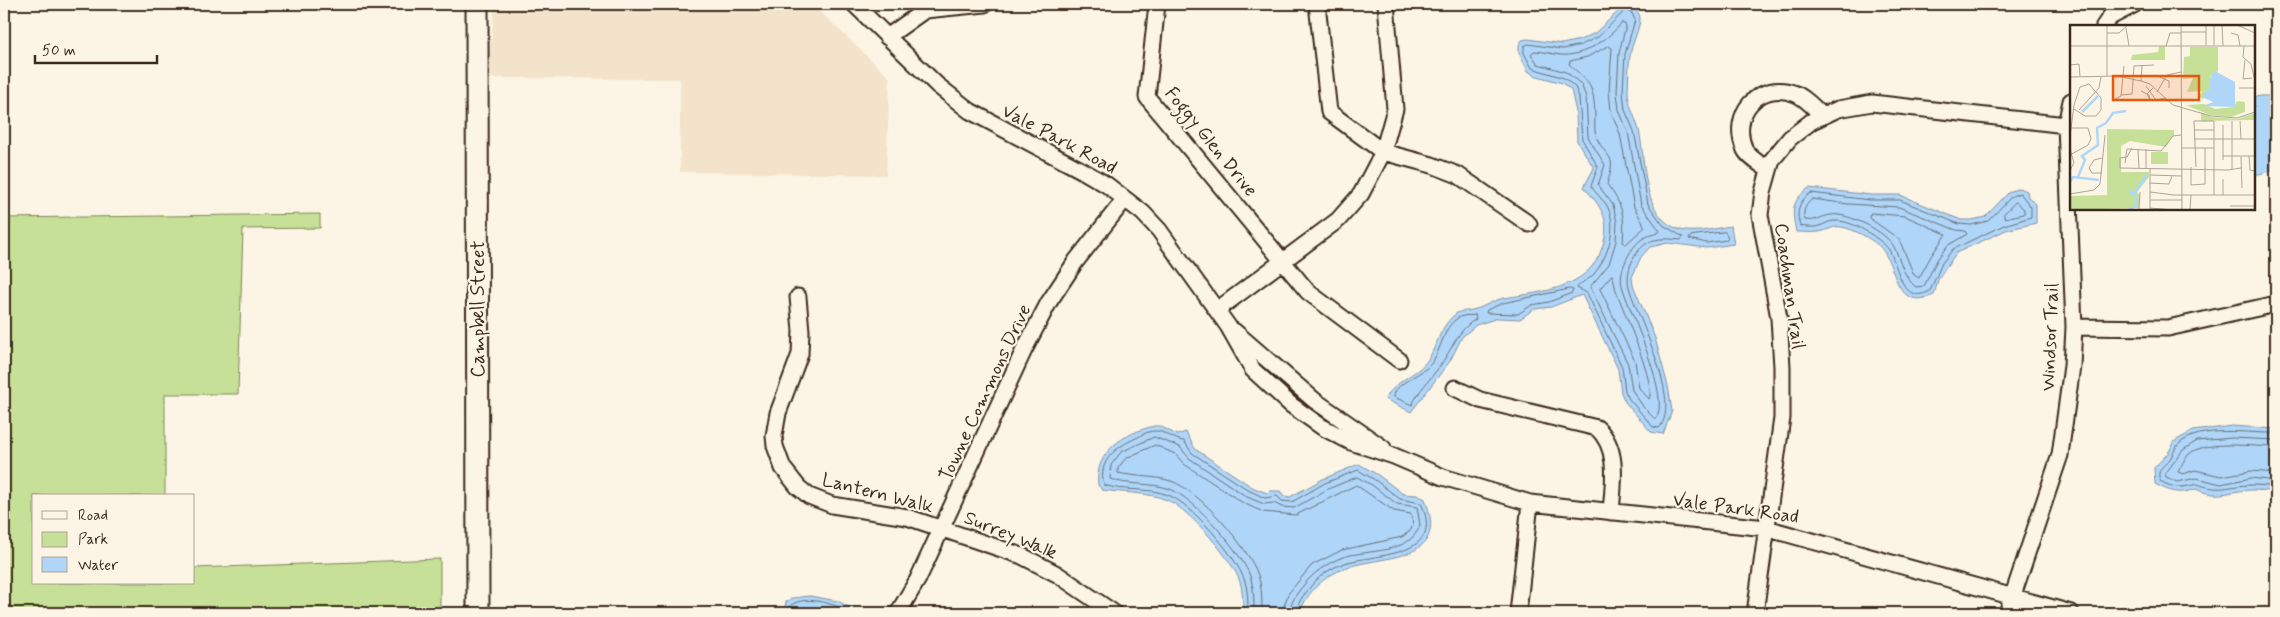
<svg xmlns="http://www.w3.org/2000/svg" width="2280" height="617" font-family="Mynerve,sans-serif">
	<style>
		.built { fill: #f2e3ca }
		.green { fill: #c6e097; stroke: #80855a }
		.water { fill: #afd6f9; stroke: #8191a1 }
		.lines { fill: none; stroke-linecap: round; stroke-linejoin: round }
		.shore { stroke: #696f76; stroke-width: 1 }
		.minor-casing { stroke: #3b2a1e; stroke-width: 19 }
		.secondary-casing { stroke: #3b2a1e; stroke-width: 25 }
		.minor { stroke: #fcf5e5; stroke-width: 15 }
		.secondary { stroke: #fcf5e5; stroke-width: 21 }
		.labels { text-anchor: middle; stroke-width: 4.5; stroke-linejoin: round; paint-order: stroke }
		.street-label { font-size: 19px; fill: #3b2a1e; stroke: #fcf5e5 }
		.inset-river { fill: none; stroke: #afd6f9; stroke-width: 2.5 }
		.inset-road { fill: none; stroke: #afa495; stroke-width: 1 }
		.view { fill: #e8590c; fill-opacity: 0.15; stroke: #e8590c; stroke-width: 2.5 }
		.inset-edge { fill: none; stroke: #3b2a1e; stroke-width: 2.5 }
	</style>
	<rect width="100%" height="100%" fill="#fcf5e5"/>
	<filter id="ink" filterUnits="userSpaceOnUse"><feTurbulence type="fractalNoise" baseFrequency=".02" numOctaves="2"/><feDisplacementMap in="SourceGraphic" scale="10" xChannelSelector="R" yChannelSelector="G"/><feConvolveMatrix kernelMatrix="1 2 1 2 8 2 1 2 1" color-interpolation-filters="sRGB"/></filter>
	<g filter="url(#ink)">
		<!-- built -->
		<path class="built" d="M495,4H812L890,78L886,175L680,172V79L487,78Z"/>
		<!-- green -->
		<path class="green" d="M320,214V228L243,229L238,394H165V496H34V583H194V568L440,559V613H4V218Z"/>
		<!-- water -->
		<path class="water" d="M1624,6C1632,6 1639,9 1640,18C1640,28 1633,41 1631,51C1628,63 1629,77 1628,90C1628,105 1635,116 1639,130C1646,162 1641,218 1681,230C1696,234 1716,228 1731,226L1734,244L1707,248L1668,243L1650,247L1641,257L1632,277L1633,285L1655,338L1668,386L1672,411L1663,434L1651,432L1625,402L1621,393L1618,369L1582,295L1551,307L1534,309L1520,319L1498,318L1476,325L1462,337L1450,361L1411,412L1385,399C1397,378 1420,374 1429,358C1438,343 1441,324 1457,313C1462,310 1466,312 1472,310C1483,308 1493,300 1504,298C1541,292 1589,289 1602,248C1612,220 1601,207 1584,187L1594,168L1577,141L1576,112L1571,90L1562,83L1534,75L1528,71L1519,53V45L1522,40L1528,39L1562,44L1580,40L1595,33Z
			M2262,96H2276V170L2254,175V97Z
			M1809,188L1871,195H1900L1961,220H1972L1985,217L2009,192L2019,188L2027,191L2028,197L2036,204V223L2006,230L1956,253L1938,280L1934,295C1897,311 1897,273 1884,252C1879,243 1862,234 1852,230C1834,223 1834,229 1819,232C1812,233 1803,232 1796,232C1792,211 1790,202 1809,188Z
			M1154,426H1160L1177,435L1186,432L1195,449L1252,487L1267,493L1269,491H1280L1284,496L1290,497L1323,479L1359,464L1378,475L1403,494L1417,495L1425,499C1450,564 1385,554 1345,568C1325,576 1306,592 1300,613H1243C1243,603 1243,592 1240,582C1234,561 1188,508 1167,500C1148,492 1122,493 1102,490L1098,485C1094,451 1125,433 1154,426Z
			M2232,426L2276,429V492C2268,491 2260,490 2252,490C2230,490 2218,500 2196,489C2180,495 2170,492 2155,484L2154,468L2168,453L2175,441L2193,431Z
			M810,596L838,601L859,613H784L786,602L792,598Z"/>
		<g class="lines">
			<!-- shore -->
			<path class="shore" d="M1626,10L1632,13L1635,20L1625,54L1623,92L1625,110L1634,131L1648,204L1663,225L1683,237L1681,240C1671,239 1657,237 1647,243C1634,251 1625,272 1629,287C1637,317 1683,402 1659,428L1653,427L1629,399L1625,391L1622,367L1587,293L1577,288C1580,282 1589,280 1594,274C1608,257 1619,225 1606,204C1601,198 1595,192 1591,186L1598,167L1582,139L1579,97L1575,87L1564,78L1532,68L1524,53V46L1528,44L1563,49L1581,45L1598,37Z
				M1622,23L1626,25L1619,53L1617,92L1619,110L1628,132L1641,205L1660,231C1656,235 1651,234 1646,237C1637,240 1628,254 1625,263C1621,271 1620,281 1623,289C1630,312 1673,402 1655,419L1644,408L1632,390L1628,364L1590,287L1609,264L1616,241L1617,222L1613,205L1598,185L1605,165L1588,137L1586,97L1581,84L1566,72L1538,64L1531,54L1534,51C1543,51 1552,54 1561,55C1584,57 1608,39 1622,23Z
				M1609,46L1612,48L1609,92L1611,111L1620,134L1634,207L1645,227L1626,244L1623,242C1625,215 1623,206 1607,184C1618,151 1606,161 1596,136C1594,130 1595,122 1595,116C1594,84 1590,84 1569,64L1570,61L1587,57Z
				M1811,193L1870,200H1900L1959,224L1971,225L1988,221L2012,196L2020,193L2031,207V217L2004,225L1953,249L1942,263L1930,291C1898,308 1899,257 1885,245C1872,234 1852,220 1834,221C1828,221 1824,225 1819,226C1814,228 1805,227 1800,226C1796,212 1798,201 1811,193Z
				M1813,199L1848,204L1899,207L1956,230L1965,231L1967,234L1947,246L1937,260L1924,286L1916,287C1903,277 1901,260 1894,247C1887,232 1847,212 1831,215C1821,216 1816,222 1805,220C1802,212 1805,204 1813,199Z
				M2016,202L2024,209V214L2004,218V214Z
				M1871,213L1905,216L1946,234L1931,256L1919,278L1914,275L1899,239L1869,218Z
				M1725,232L1728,237L1726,240L1707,243L1689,239L1691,236Z
				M1612,275C1615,280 1614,287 1617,293C1623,310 1657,386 1649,399L1639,388L1635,361L1600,289Z
				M1570,289L1573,290L1572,293L1549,302L1532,305L1518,314L1486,313L1487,310L1503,303Z
				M1475,315L1476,319C1457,330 1452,350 1439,367C1430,380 1419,390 1412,405L1394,397C1393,385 1419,375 1428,367C1442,355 1442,321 1463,316C1467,315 1471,316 1475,315Z
				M2276,433C2250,434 2198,424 2178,445C2174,449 2173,455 2170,459C2163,467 2156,470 2160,481C2174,489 2182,488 2197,484C2224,493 2226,485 2252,485C2260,485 2268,486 2276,487
				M2276,440L2232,438L2197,441L2183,450L2165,474L2166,477L2177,482L2197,478L2221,484L2251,478L2276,481
				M2276,447C2254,447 2204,439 2188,455C2184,459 2181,467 2178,472L2183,474L2195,470L2221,476L2251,471L2276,473
				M789,613L791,605C807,594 837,605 852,613
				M1248,613C1248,602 1248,589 1244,579C1236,556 1191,503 1168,495C1148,487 1124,492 1104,485C1097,460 1117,447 1136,438C1142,435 1148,431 1154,431C1164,430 1173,440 1184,441L1192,453L1250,491L1265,498L1277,496L1282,501L1292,502L1325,483L1358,470L1375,480L1400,499L1421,503C1446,558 1378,553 1345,563C1330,568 1317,577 1308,590C1302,597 1297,604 1296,613
				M1254,613C1254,602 1254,590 1251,579C1244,554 1194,498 1170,489C1151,482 1128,486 1110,479L1111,465L1121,452L1154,437L1180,447L1189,458L1247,497L1264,504L1274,503L1282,507L1294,508L1328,489L1357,477L1372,485L1397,504L1417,507L1420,525C1410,555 1368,549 1343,557C1327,563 1313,573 1303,586C1296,594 1290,603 1290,613
				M1262,613C1262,601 1262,587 1258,575C1249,548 1199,490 1171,481C1155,476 1136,477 1118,473V468L1126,458L1155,445L1175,454L1184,464L1243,503L1263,512L1296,515L1356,485L1394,511L1411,514L1413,524L1411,530L1402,537L1342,550L1312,565L1288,594L1282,613"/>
			<!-- minor casing -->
			<g class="minor-casing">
				<path id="minor" d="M854,4L937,85L970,111L1083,171L1107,185L1143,213L1159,230L1228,326L1253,370L1291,405L1322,427L1351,442L1394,456L1443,477L1530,503L1766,528L2071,613
					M1157,4L1147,97L1308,292L1399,360
					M1317,4L1329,112L1383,152L1432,165L1458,175L1529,224
					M2104,26L2110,17L2135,4
					M887,37L925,10L985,4
					M1769,170C1762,165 1749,158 1745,150C1729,115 1759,79 1796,94C1806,98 1815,109 1823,116
					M798,297L801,331L800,354L778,413L774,436L775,446L783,468L798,487L809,496L832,505L907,517L1022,556L1057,574L1114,613
					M1217,310L1338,220L1361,194L1383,152L1395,109L1386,4
					M2074,327L2168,328L2276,304
					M1234,331L1314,400L1383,448
					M1455,388L1480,400L1597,428C1620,449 1613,484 1611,512
					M898,613L918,579L1024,350L1049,302L1076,261L1125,199
					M1518,613L1530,503
					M1755,613L1782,418V367L1779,318L1760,215L1763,192L1772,160L1790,138L1812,121L1838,109L1872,103L2066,125
					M2007,613L2060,455L2072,366L2074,327L2066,125L2071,101"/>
			</g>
			<!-- secondary casing -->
			<g class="secondary-casing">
				<path id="secondary" d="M477,4L478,613"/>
			</g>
			<!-- minor -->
			<use href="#minor" class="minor"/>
			<!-- secondary -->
			<use href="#secondary" class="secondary"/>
		</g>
	</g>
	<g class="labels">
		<!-- street labels -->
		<g class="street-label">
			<text transform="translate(1060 138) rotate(28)" y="7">Vale Park Road</text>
			<text transform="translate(1212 141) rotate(51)" y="7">Foggy Glen Drive</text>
			<text transform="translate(1791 286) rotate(82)" y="7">Coachman Trail</text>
			<text transform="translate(477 309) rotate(-90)" y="7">Campbell Street</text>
			<text transform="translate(2049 337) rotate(-88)" y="7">Windsor Trail</text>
			<text transform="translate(984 392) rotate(-65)" y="7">Towne Commons Drive</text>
			<text transform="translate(878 492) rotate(14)" y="7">Lantern Walk</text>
			<text transform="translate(1736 507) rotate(8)" y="7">Vale Park Road</text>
			<text transform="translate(1011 534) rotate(22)" y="7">Surrey Walk</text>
		</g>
	</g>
	<!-- overview -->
	<g transform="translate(2070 25)">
		<rect width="185" height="185" fill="#fcf5e5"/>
		<path d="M89,21H95V35H61L62,30L88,27ZM120,22H148V46L140,52V63L133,74L129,72L132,66L117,67L123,53L113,54L114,32L120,31ZM167,76L175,77V87L161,92L140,90L116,80L134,79L145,84L164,82ZM131,87L141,92L167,94L185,88V95L131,96ZM37,104L104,105V110L96,122L60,116L51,121V147H79V152L67,167L70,171L69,183L0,185L1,171L37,170ZM81,127H98V139H81Z" fill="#c6e097"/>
		<path d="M145,46L165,57V82L133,81L143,77L132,72L140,63V53Z" fill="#afd6f9"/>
		<path class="inset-river" d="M12,87L28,71M8,152L15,135L12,131L28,120L27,103L36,98L43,88L56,86M0,157L3,152L29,155M59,185L66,180V173L60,166L65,168L77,149"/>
		<path class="inset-road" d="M37,0V51M111,0L112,185M136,0V21M144,0V21M152,0L153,21M167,0L185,8M56,3L59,21M111,7H136M37,8H49L58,0M161,8L168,10L170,21M0,21H111M96,21L100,8H111M111,21H185M174,21L173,32L181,39L185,56M175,35L173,54L182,53M0,40L9,39L10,51M87,51L99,56V63M0,52L47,51L71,56L80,59L103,80L141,91L167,93L185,87M71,56L72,41M76,61L86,75L96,73M169,63H185M71,66L79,70L80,75L77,69L83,63M87,67L97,50L111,47M51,70L62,69L64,41L84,40M42,76L51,71L54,41M9,85L29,63L31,52M162,96V145M170,96L171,114M0,103H18L21,114L18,120L0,130M124,105H144M0,112L4,80L10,62L19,59L31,73V85L26,91H15L4,84M124,114H185M62,123L57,132L50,133V143L158,145L171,143M112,123H144M0,124L4,138L0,145M68,124L69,143M153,131H185M179,131L180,145L185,146M171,132L172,163M153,135V100M55,138L57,124L91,126L103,111L111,110M121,142V160L135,159M126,142L124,96H144V170M76,143V124M80,143V185M32,148H22L19,143L24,135L32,133M80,150L112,151M153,154V170M79,158L99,159L102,151M135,159V123M80,167L104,170H185M0,169L24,165L30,159L35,110M80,175H112M160,181H185M80,183L103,185M69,185L70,167M120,185L121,170"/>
		<path class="view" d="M43,51H129V75H43Z"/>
		<rect width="185" height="185" class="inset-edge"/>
	</g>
	<!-- margin -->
	<rect width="2280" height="617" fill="none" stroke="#fcf5e5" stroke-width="20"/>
	<rect x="10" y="10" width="2260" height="597" fill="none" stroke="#3b2a1e" stroke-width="2" filter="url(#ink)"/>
	<!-- legend -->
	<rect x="32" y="494" width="162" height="90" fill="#fcf5e5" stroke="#afa495"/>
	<rect x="42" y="511" width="25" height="8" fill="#fcf5e5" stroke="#afa495"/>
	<text x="78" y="520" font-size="15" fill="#3b2a1e">Road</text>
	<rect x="42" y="532" width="25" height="15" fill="#c6e097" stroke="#afa495"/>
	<text x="78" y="544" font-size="15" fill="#3b2a1e">Park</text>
	<rect x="42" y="557" width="25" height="15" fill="#afd6f9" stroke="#afa495"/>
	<text x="78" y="570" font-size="15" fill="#3b2a1e">Water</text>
	<!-- scale -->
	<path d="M35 55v8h122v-8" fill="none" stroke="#3b2a1e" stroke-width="2.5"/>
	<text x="42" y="55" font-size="15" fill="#3b2a1e" stroke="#fcf5e5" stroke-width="4" paint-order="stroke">50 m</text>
</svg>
